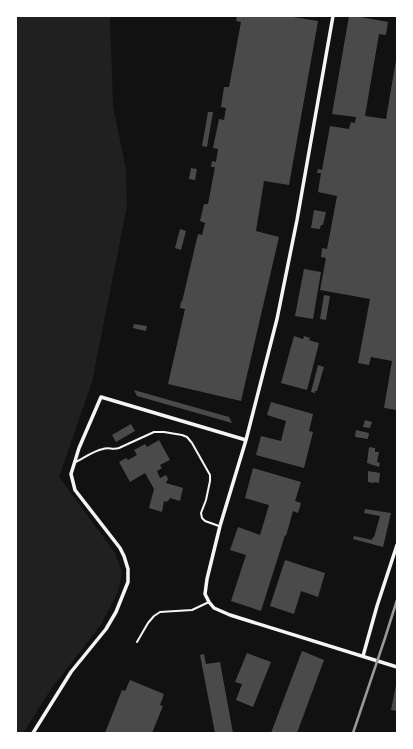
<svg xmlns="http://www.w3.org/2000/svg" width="413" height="749" font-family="Helvetica,sans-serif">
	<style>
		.green { fill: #202020 }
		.building { fill: #4a4a4a }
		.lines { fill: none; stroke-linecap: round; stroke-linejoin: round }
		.service { stroke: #f5f5f5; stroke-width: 2 }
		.minor { stroke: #f5f5f5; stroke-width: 3.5 }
		.rail { stroke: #9a9a9a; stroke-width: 2.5 }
	</style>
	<rect width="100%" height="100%" fill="#111"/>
	<!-- green -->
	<path class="green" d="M16,16H110L113,106L126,169L127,206L92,382L59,477L115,553L122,572L120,584L117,594L100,626L51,689L23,733H16Z"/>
	<!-- building -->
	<path class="building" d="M237,16H287L318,21L289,185L264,181L256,231L279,237L241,401L168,384L185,309L180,308L181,301L182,302L198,234L202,235L205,223L200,221L204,204H208L215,167H211L212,161L216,162L218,149L213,148L219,119L224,120L226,108L221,107L224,87H229L241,22L236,21Z
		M349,16H355L388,22L386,35L379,34L365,116L386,119L396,60H397V410L384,408L392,361L371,357L369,365L358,363L370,299L320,290L326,258L321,257L322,248L327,249L337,196L318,192L321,173H317L318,169L322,170L330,126L349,129L351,122L355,123L356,117L332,114Z
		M208,112H213L207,147L202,146Z
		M191,168L197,169L195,180L189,179Z
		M314,210L326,212L323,225H321L320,229L311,228Z
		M180,229L186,231L181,250L175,248Z
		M304,269L321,272L313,319L295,316Z
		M324,295L330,296L326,320L320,319Z
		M134,324L147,326L146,331L133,328Z
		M294,336L303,339L304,336L310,338L309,340L319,343L307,390L281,383Z
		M318,365L324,367L317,391H315V393L311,392Z
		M134,390L229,417L232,423L137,396Z
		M271,402L313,414L309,431L313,432L304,468L256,455L261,436L281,441L286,421L267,415Z
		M365,420L372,422L370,428L363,427Z
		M131,424L135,431L116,442L112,435Z
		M356,430L369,433L368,439L355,437Z
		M159,440L170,460L160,465L162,468L157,471L160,478L166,475L168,479L166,483L183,488L180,501L170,498L169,500L166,502L164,501L162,512L149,508L154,489L145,473L130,482L119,462L126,458L128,460L137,455L134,450L145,444L147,447Z
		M369,447L375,448V452H379L377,462L380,463L379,467L367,463Z
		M253,468L301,482L295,501L301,503L298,513L293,511L286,536L285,535L261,611L231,601L246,555L230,550L238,527L260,535L269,505L245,498Z
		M368,471L380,473L379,483L375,482L374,483L368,482Z
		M365,509L391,513L383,547L353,539L354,536L372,540L373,537H374L380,516L364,513Z
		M285,560L325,573L318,597L301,591L294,614L270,606Z
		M302,651L324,660L297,733H271Z
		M247,653L271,662L253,707L236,700L242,684L235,682Z
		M204,654L206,664L220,662L233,733H215L200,655Z
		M130,680L164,694L160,705L163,706L152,733H105L122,690L125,691Z
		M396,685H397V711L391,710Z"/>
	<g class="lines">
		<!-- service -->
		<path class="service" d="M74,463C84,458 93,451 103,449C108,447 113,450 119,448L154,432H164L182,435L187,437L192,443L210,475V481L206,500L201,513L202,518L205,521L219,526
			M137,642L148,623L154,616L160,612L192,610L209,602"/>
		<!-- minor -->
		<path class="minor" d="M333,16L297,220L277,319L246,440L220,526L207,579L205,594L209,602L214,608L230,615L397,667
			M363,656L377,606L397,545
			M33,733L71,672L106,629L116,612L128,582V569L124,556L120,548L75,490L71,474L79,448L101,397L246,440"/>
		<!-- rail -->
		<path class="rail" d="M353,733L385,638L397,600"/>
	</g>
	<!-- border -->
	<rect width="413" height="749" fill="none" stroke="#ffffff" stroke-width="34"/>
</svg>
